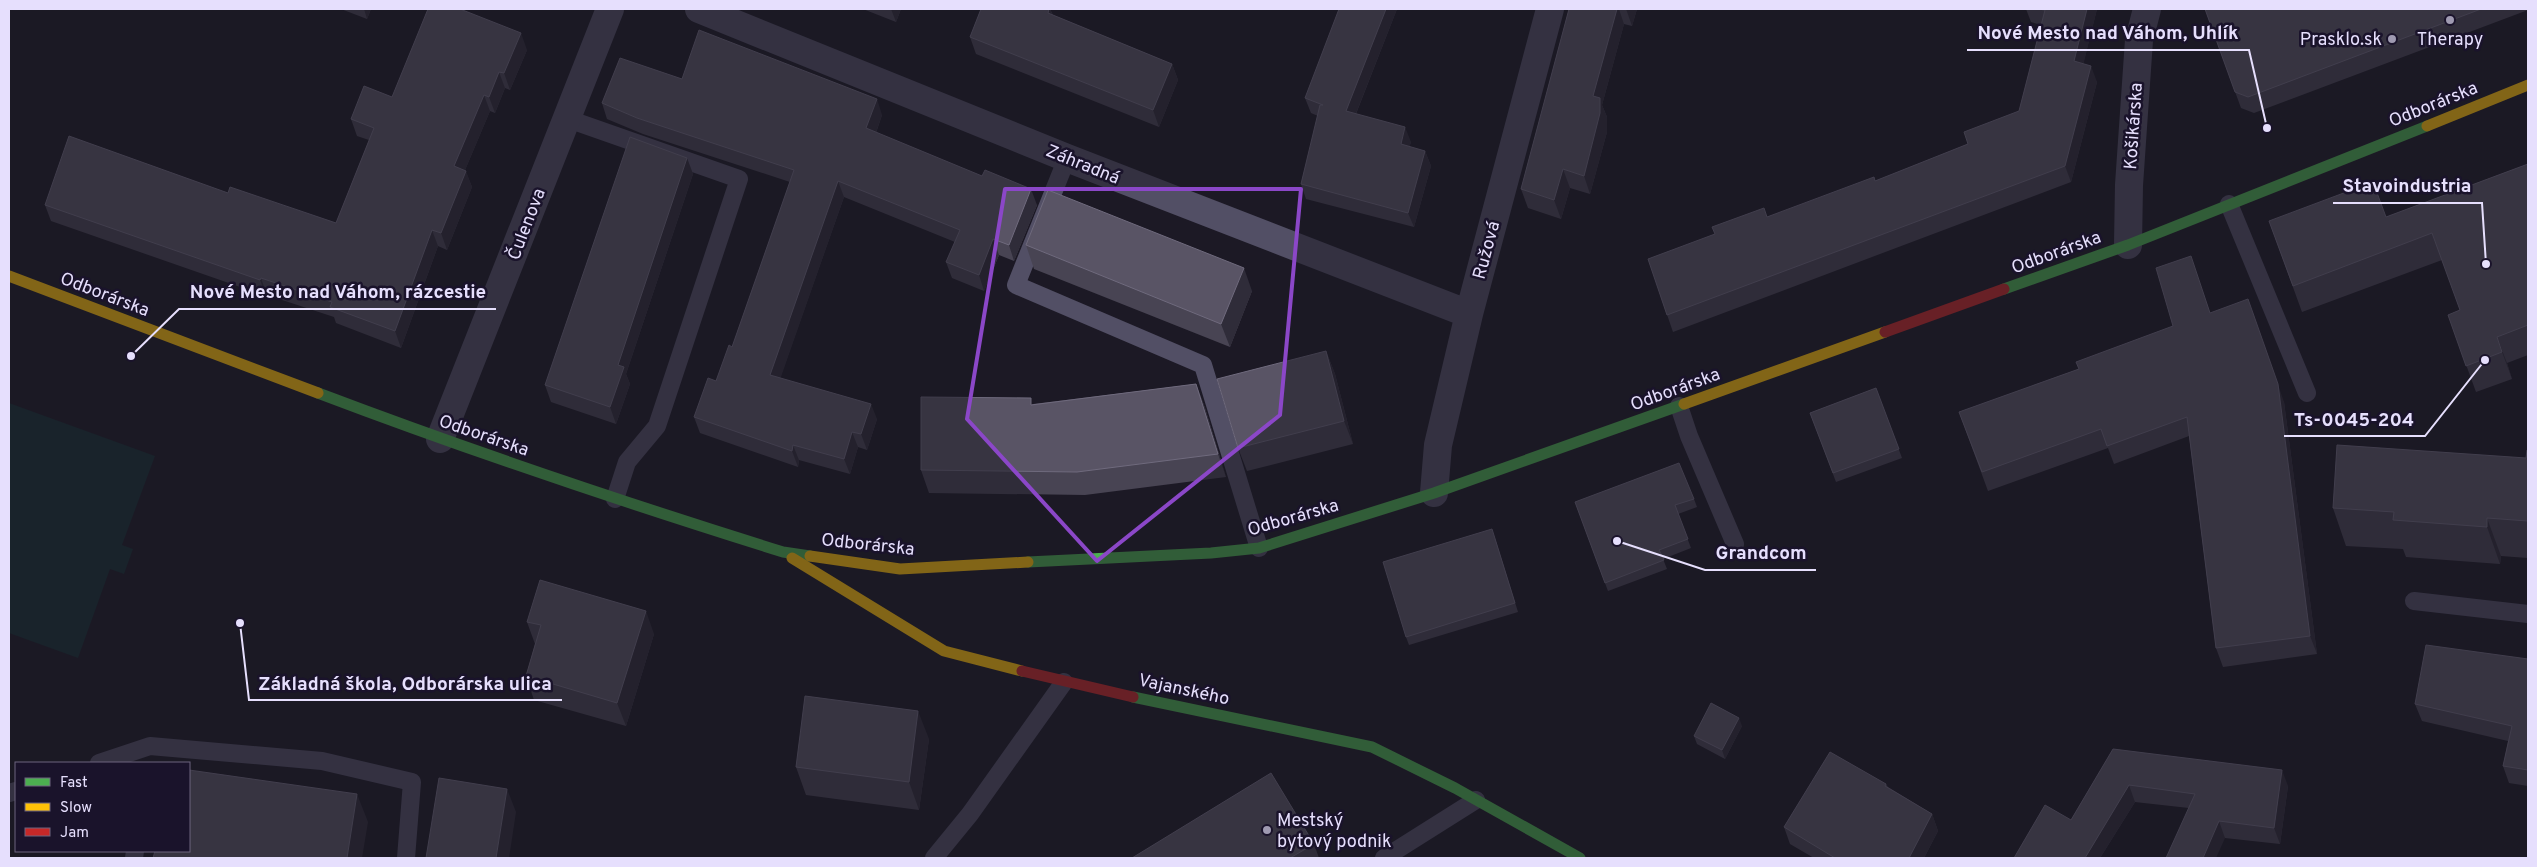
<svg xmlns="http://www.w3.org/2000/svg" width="2537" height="867" font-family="Overpass,sans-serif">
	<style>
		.green { fill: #172f33 }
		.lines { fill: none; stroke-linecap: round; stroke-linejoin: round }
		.lane { stroke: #524f65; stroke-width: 18 }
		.street { stroke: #524f65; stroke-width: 28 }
		.fast { stroke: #4caf50; stroke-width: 11 }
		.slow { stroke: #ffc107; stroke-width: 11 }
		.jam { stroke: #c62828; stroke-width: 11 }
		.wall { fill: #484453 }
		.shaded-wall { fill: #2f2c39 }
		.building { fill: #595465; stroke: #6f6a7d }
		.marked { fill: none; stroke: #8b47c8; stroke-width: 4; stroke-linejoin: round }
		.poi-dot { fill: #9f9ab1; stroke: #1a132b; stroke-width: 2 }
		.labels { text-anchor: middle; stroke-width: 5; stroke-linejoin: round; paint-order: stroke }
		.poi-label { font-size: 18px; fill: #e6dffd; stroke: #1a132b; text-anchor: end }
		.street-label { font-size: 18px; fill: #e6dffd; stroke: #1a132b }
		.leader { fill: none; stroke: #e6dffd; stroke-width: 2 }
		.callout-dot { fill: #e6dffd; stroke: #1a132b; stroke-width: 2 }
		.callout-label { font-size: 19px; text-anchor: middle; font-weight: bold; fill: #e6dffd; stroke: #1a132b; stroke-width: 5; stroke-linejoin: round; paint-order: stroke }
	</style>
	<rect width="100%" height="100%" fill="#1c1925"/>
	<!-- green -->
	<path class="green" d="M9,403L155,456L122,545L133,549L124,574L110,569L78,658L9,633Z"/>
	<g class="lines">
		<!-- lane -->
		<path class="lane" d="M568,119L739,179L657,426L627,462L615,499
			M1067,158L1016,285L1203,365L1259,548
			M2229,204L2307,393
			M1679,406L1689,436L1735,544
			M2414,601L2528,614
			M99,763L150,746L322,761L412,782L406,858
			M9,793L16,791
			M134,858L135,851
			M934,858L970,814L1064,682
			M1384,858L1476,800"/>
		<!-- street -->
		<path class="street" d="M699,9L1067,158L1469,314
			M2128,245L2129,185L2139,40L2147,9
			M440,439L610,9
			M1434,493L1438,445L1469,314L1550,9"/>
		<!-- fast -->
		<path class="fast" d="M2004,289L2128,245L2427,126
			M318,393C471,451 626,503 783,552L810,556
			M1028,562L1211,553L1259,548L1434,493L1684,404
			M1133,697L1372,747L1455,788L1580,858"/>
		<!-- slow -->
		<path class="slow" d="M2427,126L2528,85
			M9,276L318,393
			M1684,404L1885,332
			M810,556L900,569L1028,562
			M792,558L944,651L1022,671"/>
		<!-- jam -->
		<path class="jam" d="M1885,332L2004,289
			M1022,671L1133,697"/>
	</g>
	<!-- wall -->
	<path class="wall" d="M341,9H371L367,19Z
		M863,9H901L896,22Z
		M981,9H1050L1053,15L1172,64L1178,80L1159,127L976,54L970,37Z
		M1397,9L1356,114L1411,142L1409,147L1425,151L1431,166L1414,227L1306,199L1301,184L1318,116L1311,113L1305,98Z
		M1569,9H1637L1632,26L1624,24L1602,105L1607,117V132L1590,194L1570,188L1561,219L1528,208L1521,189Z
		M2026,9H2097L2083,64L2097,82L2071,182L1673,332L1648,259L1767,217L1875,181L1968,144L2019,111L2041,25L2031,22Z
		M2205,9H2528V10L2254,113L2241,108Z
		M527,50L510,90L505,88L495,113L490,111L465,170L472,187L447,250L438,246L401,348L336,323L334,317L267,295L266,296L51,221L45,205L228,193L336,223L369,140L357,136L351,119Z
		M682,79L882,115L876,133L1037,205L1014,261L999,255L984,291L952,278L946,262L955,242L844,197L780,378L877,419L867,450L858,447L850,474L799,460L798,467L700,433L694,417L716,381L732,347L790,182L643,134L607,119L602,103Z
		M687,158L693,174L626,374L630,384L616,424L551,402L545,385Z
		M2528,164V355L2507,363L2512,379L2476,392L2448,315L2460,310L2442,260L2302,312L2269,221L2386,217Z
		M1026,245L1252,291L1230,347L1034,269Z
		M2197,275L2210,313L2284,402L2317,654L2223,667L2216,648L2189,436L2114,464L2108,448L1988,491L1959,412L2079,369L2173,326Z
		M1326,351L1335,374L1353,444L1247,471L1238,448Z
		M1196,384L1205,408L1226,477L1085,495L929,493L921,470L1033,404Z
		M1876,388L1902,458L1836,482L1810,413Z
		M2528,450V558L2501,556L2500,564L2406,557L2403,549L2346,546L2333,508L2526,458Z
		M1694,499L1697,507L1678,514L1691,548L1663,559L1667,569L1608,591L1575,502Z
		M1495,538L1518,612L1409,645L1406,637Z
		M527,622L654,634L626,726L534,700L526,676L535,644Z
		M2528,659V786L2509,783L2503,766L2508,741L2422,721L2415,704Z
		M1742,726L1725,759L1697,744L1694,736Z
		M929,739L919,810L806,795L796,767Z
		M2113,749L2288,786L2280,844L2225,838L2189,808L2135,802L2100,858H2014L2071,820Z
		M1886,784L1888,787L1932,814L1938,831L1924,858H1814L1790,844L1784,827Z
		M1314,844L1319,858H1132Z"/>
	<!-- shaded-wall -->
	<path class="shaded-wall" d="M364,9H371L367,19Z
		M891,9H901L896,22Z
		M1049,9H1050L1056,24L1048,13Z
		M1386,9H1397L1351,126L1346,111Z
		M1617,9H1619L1624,24L1602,105L1607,117V132L1590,194L1584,176L1593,96Z
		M1626,9H1637L1632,26Z
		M2087,9H2097L2080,78L2074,61Z
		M521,33L527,50L510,90L504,73Z
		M1172,64L1178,80L1159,127L1153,110Z
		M2091,66L2097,82L2071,182L2065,166Z
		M499,72L505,88L495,113L489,97Z
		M484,95L490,111L460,182L454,166Z
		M877,99L882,115L872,144L866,128Z
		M1405,127L1411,142L1406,159L1401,144Z
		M1425,151L1431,166L1414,227L1408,213Z
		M687,158L693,174L626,374L630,384L616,424L610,407L618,365Z
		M1563,169L1570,188L1561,219L1554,200Z
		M466,171L472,187L447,250L441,233Z
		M838,181L844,197L776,391L770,375Z
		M1031,189L1037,205L1014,261L1009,245Z
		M432,230L438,246L401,348L395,331Z
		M993,239L999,255L984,291L979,275Z
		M1244,268L1252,291L1230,347L1221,324Z
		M261,278L267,295L266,296L260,280Z
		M2248,299L2284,402L2317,654L2310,636Z
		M2497,337L2507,363L2512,379L2502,352Z
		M1326,351L1335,374L1353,444L1344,421Z
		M1196,384L1205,408L1226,477L1218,454Z
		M871,404L877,419L867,450L861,434Z
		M852,432L858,447L850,474L844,459Z
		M793,445L799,460L798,467L792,451Z
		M2487,518L2501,556L2500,564L2487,527Z
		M646,611L654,634L626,726L617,703Z
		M918,711L929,739L919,810L909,782Z
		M1739,718L1742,726L1725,759L1722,750Z
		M2282,770L2288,786L2280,844L2274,828Z
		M2129,785L2135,802L2100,858H2085Z
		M507,789L516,812L509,858H496Z
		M357,794L368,822L362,858H347Z
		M1932,814L1938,831L1924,858H1909Z
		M2219,821L2225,838L2216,858H2203Z"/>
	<!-- building -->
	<path class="building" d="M428,9H460L521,33L504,73L499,72L489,97L484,95L454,166L466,171L441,233L432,230L395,331L330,307L332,302L261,278L260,280L45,205L69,136L228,193L230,187L336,223L374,128L351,119L364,86L392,97Z
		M981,9H1049L1048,13L1172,64L1153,110L970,37Z
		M1339,9H1386L1346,111L1405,127L1401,144L1425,151L1408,213L1301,184L1320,105H1323L1305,98Z
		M1569,9H1617L1593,96L1600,98V113L1584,176L1563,169L1554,200L1521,189Z
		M2038,9H2087L2074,61L2091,66L2065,166L1667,315L1648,259L1715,234L1712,227L1764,208L1767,217L1874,177L1875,181L1968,144L1964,132L2019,111L2045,10Z
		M2205,9H2481L2248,97L2235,92Z
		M699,30L877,99L866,128L982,176L985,170L1031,189L1009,245L993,239L979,275L946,262L960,230L838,181L770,375L871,404L861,434L852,432L844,459L793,445L792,451L694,417L708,378L716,381L729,345L732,347L794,170L637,118L602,103L620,58L682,79Z
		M630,137L687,158L618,365L624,367L610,407L545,385Z
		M2528,164V325L2497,337L2502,352L2466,366L2448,315L2460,310L2432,233L2293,286L2269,221L2373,182L2386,217Z
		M1048,190L1244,268L1221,324L1026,245Z
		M2191,256L2210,313L2248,299L2278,384L2310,636L2216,648L2187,417L2107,446L2101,429L1982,472L1959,412L2079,369L2076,362L2173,326L2156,268Z
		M1326,351L1344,421L1238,448L1217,379Z
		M1196,384L1218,454L1077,472L921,470V397L1031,398V405Z
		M1876,388L1899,449L1833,473L1810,413Z
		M2337,445L2526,458L2527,450H2528V521L2487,518V527L2393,520L2394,512L2333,508Z
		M1679,463L1694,499L1675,505L1688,539L1659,550L1664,560L1605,583L1575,502Z
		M1492,529L1515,603L1406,637L1383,562Z
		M540,580L646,611L617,703L526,676L541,625L527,622Z
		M2426,645L2528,659V770L2503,766L2512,726L2415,704Z
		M805,696L918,711L909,782L796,767Z
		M1711,703L1739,718L1722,750L1694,736Z
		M2113,749L2282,770L2274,828L2219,821L2203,858H2166L2195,794L2129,785L2085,858H2014L2045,805L2071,820Z
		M1830,752L1886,784L1885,786L1932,814L1909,858H1835L1784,827Z
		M189,770L357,794L347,858H153L155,851H189Z
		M1271,773L1314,844L1290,858H1132Z
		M439,778L507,789L496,858H426Z"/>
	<!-- marked area -->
	<path d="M0 0H2537V867H0ZM1005,189H1301L1280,415L1097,561L967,419Z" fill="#1c1925" fill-opacity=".55" fill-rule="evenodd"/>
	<path class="marked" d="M1005,189H1301L1280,415L1097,561L967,419Z"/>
	<!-- markers -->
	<g class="poi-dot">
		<circle cx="2450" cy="20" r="5"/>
		<circle cx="2392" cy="39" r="5"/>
		<circle cx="1267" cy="830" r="5"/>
	</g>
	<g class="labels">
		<!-- poi labels -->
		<g class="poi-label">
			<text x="2382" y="45">Prasklo.sk</text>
			<text x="2450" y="45" text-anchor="middle">Therapy</text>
			<text x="1277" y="826" text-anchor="start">Mestský<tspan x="1277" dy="21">bytový podnik</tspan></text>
		</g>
		<!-- street labels -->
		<g class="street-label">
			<text transform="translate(2433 104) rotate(-22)" y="6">Odborárska</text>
			<text transform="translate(2133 126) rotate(-86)" y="6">Košikárska</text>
			<text transform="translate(1083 164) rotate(22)" y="6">Záhradná</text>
			<text transform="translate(526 224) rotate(-69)" y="6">Čulenova</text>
			<text transform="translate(1486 250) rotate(-75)" y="6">Ružová</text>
			<text transform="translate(2056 252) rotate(-20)" y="6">Odborárska</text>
			<text transform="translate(105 294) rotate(21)" y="6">Odborárska</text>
			<text transform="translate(1675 389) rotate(-20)" y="6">Odborárska</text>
			<text transform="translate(484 435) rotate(19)" y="6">Odborárska</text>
			<text transform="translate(1293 517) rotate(-16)" y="6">Odborárska</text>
			<text transform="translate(868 544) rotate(6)" y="6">Odborárska</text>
			<text transform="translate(1184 689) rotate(12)" y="6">Vajanského</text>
		</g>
	</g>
	<!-- callouts -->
	<path class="leader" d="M2267 128L2249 50H1967M2486 264L2482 203H2333M131 356L179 309H496M2485 360L2425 436H2284M1617 541L1705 570H1816M240 623L249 700H562"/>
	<g class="callout-dot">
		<circle cx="2267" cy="128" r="5"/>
		<circle cx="2486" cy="264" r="5"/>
		<circle cx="131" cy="356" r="5"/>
		<circle cx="2485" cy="360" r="5"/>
		<circle cx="1617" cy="541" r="5"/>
		<circle cx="240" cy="623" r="5"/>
	</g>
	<g class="callout-label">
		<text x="2108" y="39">Nové Mesto nad Váhom, Uhlík</text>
		<text x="2407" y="192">Stavoindustria</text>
		<text x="338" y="298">Nové Mesto nad Váhom, rázcestie</text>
		<text x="2354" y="426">Ts-0045-204</text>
		<text x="1761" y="559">Grandcom</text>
		<text x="405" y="690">Základná škola, Odborárska ulica</text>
	</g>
	<!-- border -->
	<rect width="2537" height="867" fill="none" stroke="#e6dffd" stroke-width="20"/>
	<!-- legend -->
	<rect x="15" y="762" width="175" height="90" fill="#1a132b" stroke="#6c657f"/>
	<rect x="25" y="778" width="25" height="8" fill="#4caf50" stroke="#6c657f"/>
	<text x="60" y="787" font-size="15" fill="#e6dffd">Fast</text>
	<rect x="25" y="803" width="25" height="8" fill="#ffc107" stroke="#6c657f"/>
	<text x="60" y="812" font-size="15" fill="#e6dffd">Slow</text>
	<rect x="25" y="828" width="25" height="8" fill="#c62828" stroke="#6c657f"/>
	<text x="60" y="837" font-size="15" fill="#e6dffd">Jam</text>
</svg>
